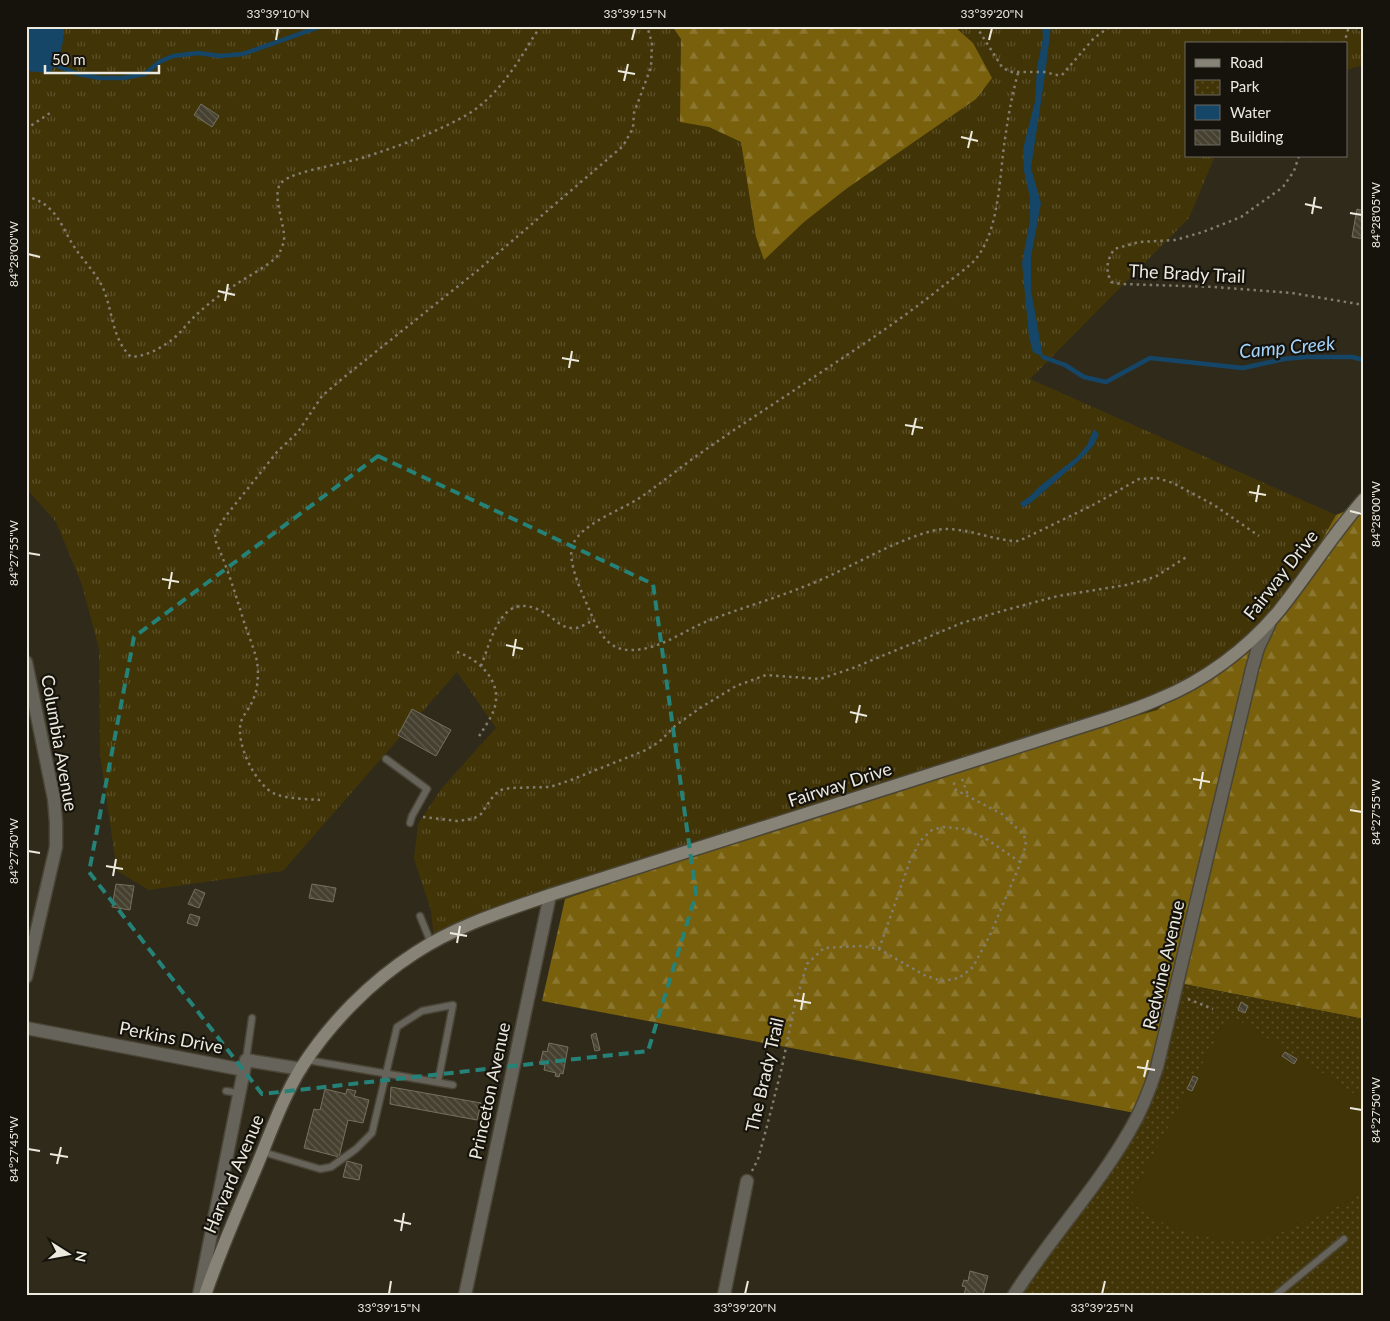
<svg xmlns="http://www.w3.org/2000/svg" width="1390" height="1321" font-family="Lato,sans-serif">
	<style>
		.grass { fill: url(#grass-tufts) }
		.forest { fill: url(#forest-firs) }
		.park { fill: url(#park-dots) }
		.garden { fill: #413407 }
		.water { fill: #154668 }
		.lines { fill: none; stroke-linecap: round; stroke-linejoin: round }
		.stream { stroke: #154668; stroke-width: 4.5 }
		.building { fill: url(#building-back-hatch); stroke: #77705f }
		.lane-casing { stroke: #4a4536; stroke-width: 9 }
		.street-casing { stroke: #4a4536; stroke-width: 15 }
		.secondary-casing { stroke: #4a4536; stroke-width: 15 }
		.path { stroke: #827d70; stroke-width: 2.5; stroke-dasharray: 2.5 4; stroke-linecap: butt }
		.lane { stroke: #66635b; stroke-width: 6 }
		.street { stroke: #66635b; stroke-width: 12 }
		.secondary { stroke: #878376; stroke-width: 12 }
		.marked { fill: none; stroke: #258279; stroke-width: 4; stroke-dasharray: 10 6; stroke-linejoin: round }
		.ticks { fill: none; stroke: #ece9df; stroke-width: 2 }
		.labels { text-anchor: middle; stroke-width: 4.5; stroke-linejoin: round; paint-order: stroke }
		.street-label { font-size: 18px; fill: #ece9df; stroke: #15130c }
		.water-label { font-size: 19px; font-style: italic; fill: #a3d4fd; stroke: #15130c }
		.neatline { fill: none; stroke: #ece9df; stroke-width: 2 }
		.ticks-label { font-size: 12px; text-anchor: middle; fill: #ece9df }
	</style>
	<defs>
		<pattern id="grass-tufts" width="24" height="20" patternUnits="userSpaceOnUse" patternTransform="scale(1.25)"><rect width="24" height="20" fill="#413407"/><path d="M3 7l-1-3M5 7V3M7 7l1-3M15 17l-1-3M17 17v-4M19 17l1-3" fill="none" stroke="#5d512b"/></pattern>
		<pattern id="forest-firs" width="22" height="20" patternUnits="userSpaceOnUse" patternTransform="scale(1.25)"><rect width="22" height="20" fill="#78600c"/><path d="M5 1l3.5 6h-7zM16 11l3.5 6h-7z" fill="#8b772f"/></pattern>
		<pattern id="park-dots" width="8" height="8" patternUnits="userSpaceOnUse" patternTransform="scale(1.25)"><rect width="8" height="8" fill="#413407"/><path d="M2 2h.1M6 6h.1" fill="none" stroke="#5d512b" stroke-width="1.8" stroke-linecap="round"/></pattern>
		<pattern id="building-back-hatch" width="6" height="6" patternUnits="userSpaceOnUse" patternTransform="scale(1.25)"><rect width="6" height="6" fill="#45402f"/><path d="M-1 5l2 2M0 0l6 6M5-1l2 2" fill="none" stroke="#605c4d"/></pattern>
	</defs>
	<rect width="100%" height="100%" fill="#302a1b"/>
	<!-- grass -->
	<path class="grass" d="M26,26H1355L1364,36V65L1346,70V44H1186V156H1215L1189,218L1030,379L1336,515L1312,558L1297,601L1157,710L955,767L565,899L434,940L431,910L414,859L418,824L441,789L496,728L457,672L283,871L149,890L117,871L100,755L99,649L82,585L56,522L26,488Z"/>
	<!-- forest -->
	<path class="forest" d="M672,26H954L973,43L992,78L976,99L846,189L804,222L764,260L756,237L741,142L709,127L680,122L681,39Z
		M1364,503V1019L1178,983L1135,1113L542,1001L565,899L955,767L1157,710L1296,601L1312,558L1336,515Z"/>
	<!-- park -->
	<path class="park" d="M1178,983L1364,1019V1295H1021L1135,1113Z"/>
	<!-- garden -->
	<path class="garden" d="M1237,1019L1343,1086L1364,1101V1191C1339,1207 1312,1220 1285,1231C1279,1233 1271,1238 1264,1239C1220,1245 1161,1231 1129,1200L1222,1027Z"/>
	<!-- water -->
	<path class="water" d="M26,26H63C66,42 58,60 50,73L26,71Z
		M1042,26H1051L1044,82L1031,168L1041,203L1031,258V290L1043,357L1033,352L1029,337L1022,263L1030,220V198L1024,171L1023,149L1035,101L1037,67L1043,38Z
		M1094,429L1099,434L1094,445L1081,459L1033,501L1023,508L1020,503L1029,497L1040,486L1077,457L1087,445Z"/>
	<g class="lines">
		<!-- stream -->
		<path class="stream" d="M55,65L78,74L100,78H123L145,74L159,62L173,56L198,53L220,56L243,54L322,26
			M1043,357L1065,365L1084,377L1106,382L1150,358L1243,368L1284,359L1306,357H1352L1364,360"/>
	</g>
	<!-- building -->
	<path class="building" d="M201,104L219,116L212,127L194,115Z
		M1357,209L1364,211V239L1352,237Z
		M412,709L451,730L436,756L398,735Z
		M116,884L134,886L130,910L112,907Z
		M312,884L336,888L333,902L309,898Z
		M195,889L205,893L199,908L188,904Z
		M190,914L200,917L197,926L187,923Z
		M1241,1002L1248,1006L1245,1013L1238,1010Z
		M596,1033L600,1050L595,1051L591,1035Z
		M549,1043L568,1047L563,1074L560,1073L559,1077L555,1076L556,1073L544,1070L545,1065L540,1064L543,1051L547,1052Z
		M1285,1052L1297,1059L1294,1064L1282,1056Z
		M1193,1076L1198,1078L1192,1091L1187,1089Z
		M391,1087L481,1103L477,1120L390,1104Z
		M325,1089L346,1094L347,1089L356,1091L354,1096L369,1100L363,1123L348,1120L339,1157L304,1148L314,1109L320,1110Z
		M347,1161L362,1165L359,1180L343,1177Z
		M970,1271L988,1276L983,1295H964L966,1287L962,1286L964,1280L968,1281Z"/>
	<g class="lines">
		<!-- lane casing -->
		<g class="lane-casing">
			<path id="lane" d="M386,759L427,789L412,816L410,823
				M420,916L431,943
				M246,1060L252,1018
				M307,1060L453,1085
				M226,1091L239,1093
				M263,1152L320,1169L331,1167L356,1149L372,1133L397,1027L422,1011L453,1005L438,1082
				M1276,1295L1344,1239"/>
		</g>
		<!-- street casing -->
		<g class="street-casing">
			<path id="street" d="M26,662L54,799L56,822V847L26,977
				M26,1028L244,1070L246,1060L301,1069
				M199,1295L244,1070
				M465,1295L550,895
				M724,1295L747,1181
				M1014,1295C1050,1238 1097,1188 1130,1130C1142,1110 1150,1089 1157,1067L1252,669L1258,648L1269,625"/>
		</g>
		<!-- secondary casing -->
		<g class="secondary-casing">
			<path id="secondary" d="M205,1295C219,1254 236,1215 253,1175C268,1140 281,1101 301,1068C330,1023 370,982 415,953C456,926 504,911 550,895L1105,719C1123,713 1141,707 1159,699C1204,681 1247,649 1278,612C1308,575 1332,535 1364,499"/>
		</g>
		<!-- path -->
		<path class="path" d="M976,26L1002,67L1010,72H1046L1055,75H1062L1094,38L1111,26
			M1344,44L1349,26
			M1018,73C1012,95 1008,117 1005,139C999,177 1000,235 972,263C963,271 952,279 943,286C901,320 856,349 811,379C777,402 742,424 708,448C684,464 662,483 638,499C619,511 583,523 573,544C566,560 582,593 589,609C597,628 605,649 629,650C659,651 684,630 710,620C741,608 773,599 803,587C846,571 884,545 928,532C959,522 988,541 1019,541L1093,505L1139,479L1157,478L1173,483L1214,505L1259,536
			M26,129L53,111
			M1299,156L1294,171L1283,187L1241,217L1203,232L1175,240L1139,242L1114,249C1107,261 1105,268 1111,282L1121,284L1215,287L1292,293L1364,305
			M26,196C35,199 43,202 50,209C61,219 66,235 75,248C83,260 95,272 102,286C113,309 111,338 131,357C146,356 157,350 169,342C178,336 185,326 193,318C205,306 221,294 235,285C246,277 275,263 280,252C281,249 283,245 284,241C286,226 270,193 282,182C293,171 348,163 365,157C399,146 432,134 463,117C489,103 507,79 523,54C529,45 534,34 542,26
			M457,652C476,658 498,677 496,700C495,714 485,726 478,738
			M481,666C493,635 502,588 545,613C554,618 561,628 572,628C580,629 587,623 594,620
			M962,779L968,795
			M320,800C306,799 289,799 275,794C255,785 235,742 241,722C243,715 249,709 252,702C258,690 259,674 257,661C254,649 249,636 245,625C236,596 228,569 216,542L215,534L225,517L277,452L298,432L322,396L343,378L477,271L623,146L633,128L634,113L651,67L652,43L647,26
			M423,817L457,821L473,819L481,814L494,795L501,790L510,788L550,787L571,780L646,750L659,742L675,726L700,708L736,686L766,675L820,679L853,668L962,623L1002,611L1058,596L1126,585L1155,577L1188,556
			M879,949L910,861L920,841L932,830L943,827L963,829L985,838L1020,862
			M1188,999L1213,1009
			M752,1171L758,1159L767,1126L782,1067L794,1008L807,964L824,948L861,946L879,949L926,976L942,981L959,978L973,967L990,935L1018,869L1026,845L1024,835L1002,814L956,790L954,784L955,781"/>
		<!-- lane -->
		<use href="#lane" class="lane"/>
		<!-- street -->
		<use href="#street" class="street"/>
		<!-- secondary -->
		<use href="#secondary" class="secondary"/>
	</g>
	<!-- marked area -->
	<path class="marked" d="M378,456L653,584L696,894L648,1051L262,1094L89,872L134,637Z"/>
	<!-- ticks -->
	<path class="ticks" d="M276,40L278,28M632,40L635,28M989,40L992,28M618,71L635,74M624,81L628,64M961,137L978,141M968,148L972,131M1305,204L1322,208M1350,213L1362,215M1312,214L1315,197M28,254L40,257M218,291L235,295M225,301L228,284M562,358L579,361M569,368L572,351M905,425L923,428M912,435L916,418M1249,492L1266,495M1256,502L1259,485M1350,511L1362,514M28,553L40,555M162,579L179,582M169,589L172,572M506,645L523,649M513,656L516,639M850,712L867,716M856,723L860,705M1193,779L1210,782M1200,789L1203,772M1350,810L1362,812M28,851L40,853M106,866L123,869M113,876L116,859M450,933L467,936M457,943L460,926M794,1000L811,1003M801,1010L804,993M1137,1067L1155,1070M1144,1077L1148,1060M1350,1108L1362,1110M28,1149L40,1151M50,1154L68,1157M57,1164L61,1147M394,1220L411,1224M401,1231L404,1213M389,1294L391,1281M745,1294L748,1281M1102,1294L1105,1281"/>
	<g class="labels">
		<!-- street labels -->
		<g class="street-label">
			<text transform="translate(1187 274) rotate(3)" y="6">The Brady Trail</text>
			<text transform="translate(1281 575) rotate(-52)" y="6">Fairway Drive</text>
			<text transform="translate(59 743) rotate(80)" y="6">Columbia Avenue</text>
			<text transform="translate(840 785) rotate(-18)" y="6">Fairway Drive</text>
			<text transform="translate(1164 965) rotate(-77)" y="6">Redwine Avenue</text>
			<text transform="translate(171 1038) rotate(11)" y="6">Perkins Drive</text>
			<text transform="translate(765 1075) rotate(-77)" y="6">The Brady Trail</text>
			<text transform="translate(490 1091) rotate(-78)" y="6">Princeton Avenue</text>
			<text transform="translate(234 1174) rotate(-67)" y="6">Harvard Avenue</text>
		</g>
		<!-- water labels -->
		<g class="water-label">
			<text transform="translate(1287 347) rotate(-5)" y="7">Camp Creek</text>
		</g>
	</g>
	<!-- border -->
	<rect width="1390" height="1321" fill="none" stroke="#15130c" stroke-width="55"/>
	<!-- legend -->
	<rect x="1185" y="42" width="162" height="115" fill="#15130c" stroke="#6b6960"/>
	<rect x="1195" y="59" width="25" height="8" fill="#878376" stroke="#6b6960"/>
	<text x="1230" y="68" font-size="15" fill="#ece9df">Road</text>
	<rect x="1195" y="80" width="25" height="15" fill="url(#park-dots)" stroke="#6b6960"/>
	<text x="1230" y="92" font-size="15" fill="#ece9df">Park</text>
	<rect x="1195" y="105" width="25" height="15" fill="#154668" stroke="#6b6960"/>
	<text x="1230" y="118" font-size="15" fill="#ece9df">Water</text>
	<rect x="1195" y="130" width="25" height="15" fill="url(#building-back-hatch)" stroke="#6b6960"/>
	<text x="1230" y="142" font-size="15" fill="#ece9df">Building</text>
	<!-- north arrow -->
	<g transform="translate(68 1254) rotate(101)" stroke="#15130c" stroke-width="4" paint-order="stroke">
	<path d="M0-4L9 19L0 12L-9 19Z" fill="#ece9df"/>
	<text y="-8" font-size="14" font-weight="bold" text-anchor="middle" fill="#ece9df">N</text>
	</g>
	<!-- scale -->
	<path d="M45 65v8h114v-8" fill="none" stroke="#ece9df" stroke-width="2.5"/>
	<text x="52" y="65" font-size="15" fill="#ece9df" stroke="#15130c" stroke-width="4" paint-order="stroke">50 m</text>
	<rect x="28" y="28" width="1334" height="1266" class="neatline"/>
	<g class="ticks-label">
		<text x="278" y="18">33°39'10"N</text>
		<text x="635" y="18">33°39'15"N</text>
		<text x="992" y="18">33°39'20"N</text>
		<text transform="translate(1376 215) rotate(-90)" y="4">84°28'05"W</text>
		<text transform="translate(14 254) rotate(-90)" y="4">84°28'00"W</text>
		<text transform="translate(1376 514) rotate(-90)" y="4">84°28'00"W</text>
		<text transform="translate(14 553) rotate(-90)" y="4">84°27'55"W</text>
		<text transform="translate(1376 812) rotate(-90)" y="4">84°27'55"W</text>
		<text transform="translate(14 851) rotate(-90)" y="4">84°27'50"W</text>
		<text transform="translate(1376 1110) rotate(-90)" y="4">84°27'50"W</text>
		<text transform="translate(14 1149) rotate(-90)" y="4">84°27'45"W</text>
		<text x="389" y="1312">33°39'15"N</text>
		<text x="745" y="1312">33°39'20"N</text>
		<text x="1102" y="1312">33°39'25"N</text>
	</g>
</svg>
